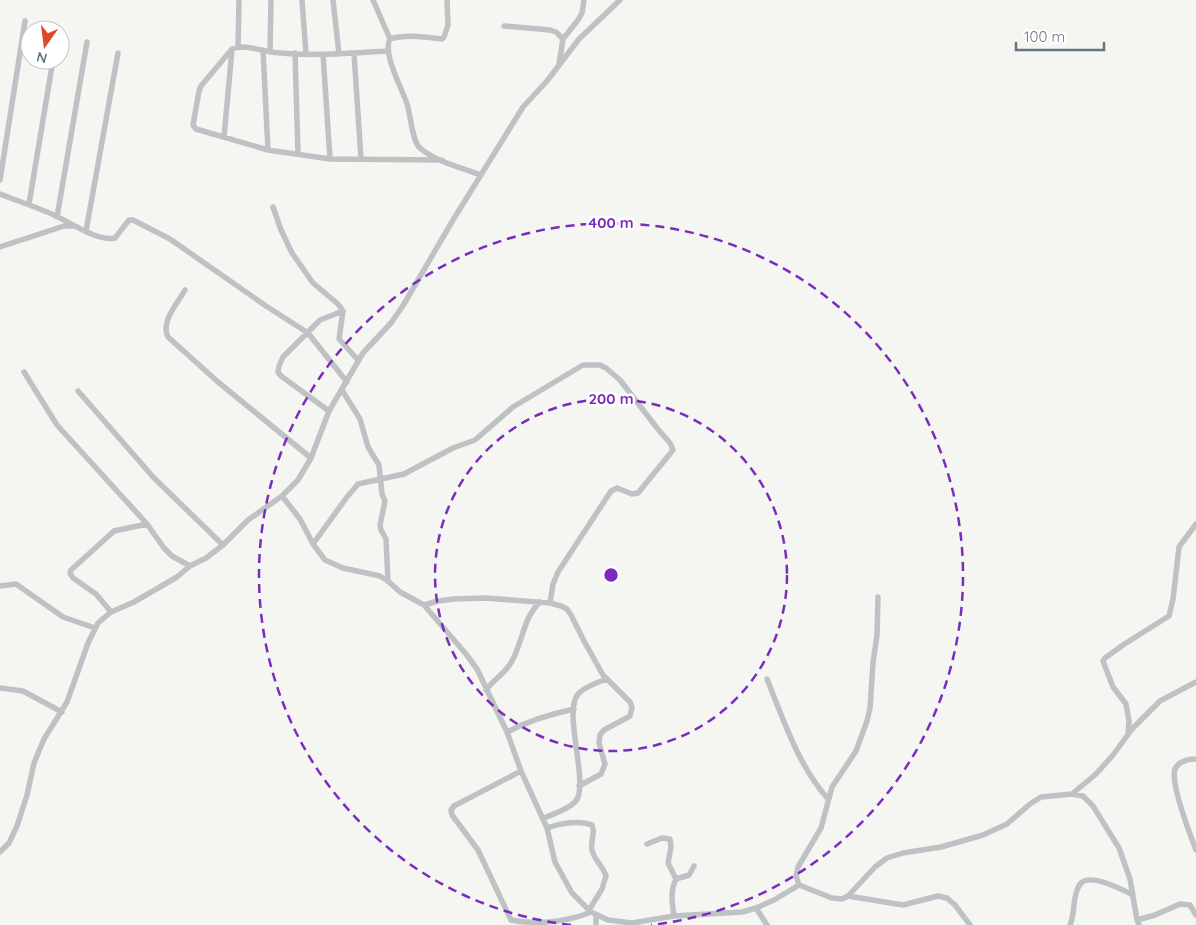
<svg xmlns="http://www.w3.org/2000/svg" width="1196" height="925" font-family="Quicksand,sans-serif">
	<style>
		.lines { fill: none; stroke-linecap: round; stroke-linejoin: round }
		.minor { stroke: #bec2c5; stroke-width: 5.5 }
		.ring { fill: none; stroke: #7b2cbf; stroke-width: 2.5; stroke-dasharray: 9 6 }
		.centre { fill: #7b2cbf; stroke: #fff; stroke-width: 2.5 }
		.ring-label { font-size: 15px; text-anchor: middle; font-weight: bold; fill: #7b2cbf; stroke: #fff; stroke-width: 5; stroke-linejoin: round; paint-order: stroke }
	</style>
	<rect width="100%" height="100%" fill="#f5f5f2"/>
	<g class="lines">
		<!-- minor -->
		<path class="minor" d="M302,0L306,54
			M333,0L339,54
			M373,0L390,39
			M447,0L448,25L444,37L442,39C425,37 406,34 390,39C382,53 402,88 407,104C411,116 412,141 420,148C436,162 461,167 480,175
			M504,26L550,30L556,32L563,39
			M58,30V28
			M238,47L239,0
			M263,50L268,150
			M388,51C349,53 309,57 271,52C258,50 244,44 232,49L201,86L199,91L193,125L196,129L268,150L330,159L442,160
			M270,52L271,0
			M295,53L298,154
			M354,53L361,159
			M323,54L330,159
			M559,64L563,39L578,20L582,13L584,0
			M224,137L232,50
			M0,180L25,21
			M0,194C18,201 36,207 54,215C70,222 97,242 115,238L129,220H133L170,239L266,306L308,333L347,382
			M29,204L53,60
			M273,207L281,230L292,253L313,283L338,304L343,311L339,339L358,360
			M57,217L87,42
			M86,231L118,53
			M0,247L64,226H72
			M185,290C178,303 160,322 168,337L218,382L311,458
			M24,372L57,425L147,524L164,548L172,556L190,566
			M342,390L360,419L368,447L379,465L382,494L385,501L380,525L381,530L386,539L388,581
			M78,391L154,478L223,545
			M329,411L281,376L278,372L279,366L283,357L320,320L343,311
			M282,496L300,519L313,544L325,560L343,568L380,576L388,581L400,592L424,605L466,654L477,669L507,732L521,771L547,828L555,862L561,873L572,893L591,912L608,920L632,923L674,916L742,912L756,908L774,900L799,885L832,898L842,899L848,896L875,867L887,858L903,853L941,847L983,835L1007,824L1030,804L1041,797L1072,794L1083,796L1093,806L1119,848L1130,879L1137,920L1139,925
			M313,544L347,497L358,484L404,474L453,448L475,440L513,407L583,365H600L606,368L620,380L657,428L670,443L673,450L638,493L632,494L617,488L611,491L558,572L553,584L550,603
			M0,586L16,584L63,617L95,628
			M424,605L438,601L454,599L486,598L550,603L561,606L567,609L571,615L584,641L603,675L630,702L632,707L630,716L604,730L600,735L599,743L605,764L601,774L579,786
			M111,612L96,594L73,578L70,573L71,570L114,531L147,524
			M767,679C784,721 798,765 828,799
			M0,688L23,691L62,712
			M486,690C494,679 506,673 512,661C523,641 523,618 540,602
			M507,732C528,721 551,714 574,709
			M1128,735L1129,721L1126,704L1113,687L1103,661L1105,658L1123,645L1169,616L1173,599L1179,547L1196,524
			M1196,759C1188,759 1179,761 1175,769C1170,782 1190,835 1196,850
			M521,771L454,806L451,810L452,815L478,850L511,920C535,925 568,922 591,912
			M1072,794L1096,774L1113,755L1132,729L1160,701L1196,682
			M544,818C553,814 567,810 575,802C591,786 561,710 579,693C586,686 598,682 607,679
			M547,828C560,823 579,820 592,825C596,833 590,841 592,850C594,860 603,866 606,876L602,889L589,910
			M647,844L662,838L670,839L671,847L668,863L676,879
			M0,852L9,843L17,826L27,795L34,763L44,739L67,702L88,643L98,623L111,612L134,602L177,577L190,566L206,558L223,545L248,520L282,496L298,480L311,458L329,411L363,353L391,323L404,304L453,220L523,107L547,81L579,39L620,0
			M799,885L796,876L798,867L821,828L832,787L856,751L867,721L870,708L873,663L877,635L878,597
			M848,896L903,905L938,896L947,898L955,905L970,925
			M756,908L767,925
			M596,915V925
			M674,916C672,903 670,891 676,879L689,875L694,866
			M1137,920L1155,915L1180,904L1190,905L1196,915
			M1070,925C1074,916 1073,907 1075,898C1076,893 1078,886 1081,883C1091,873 1123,890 1133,895"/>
	</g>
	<!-- distance rings -->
	<g class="ring">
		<circle cx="611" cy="575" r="176"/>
		<path d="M571 925A352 352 0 1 1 651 925"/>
	</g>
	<circle cx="611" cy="575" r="8" class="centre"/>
	<g class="ring-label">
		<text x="611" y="228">400 m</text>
		<text x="611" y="404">200 m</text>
	</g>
	<!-- north arrow -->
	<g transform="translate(45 45) rotate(194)"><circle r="24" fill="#ffffff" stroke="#c1c8cd"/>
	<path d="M0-4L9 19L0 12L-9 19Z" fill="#de4a29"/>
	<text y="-8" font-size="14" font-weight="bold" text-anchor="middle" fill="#657682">N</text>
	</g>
	<!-- scale -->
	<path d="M1016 42v8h88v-8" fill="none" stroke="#657682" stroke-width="2.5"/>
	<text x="1024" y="42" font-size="15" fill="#657682" stroke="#ffffff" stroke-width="4" paint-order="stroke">100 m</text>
</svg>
